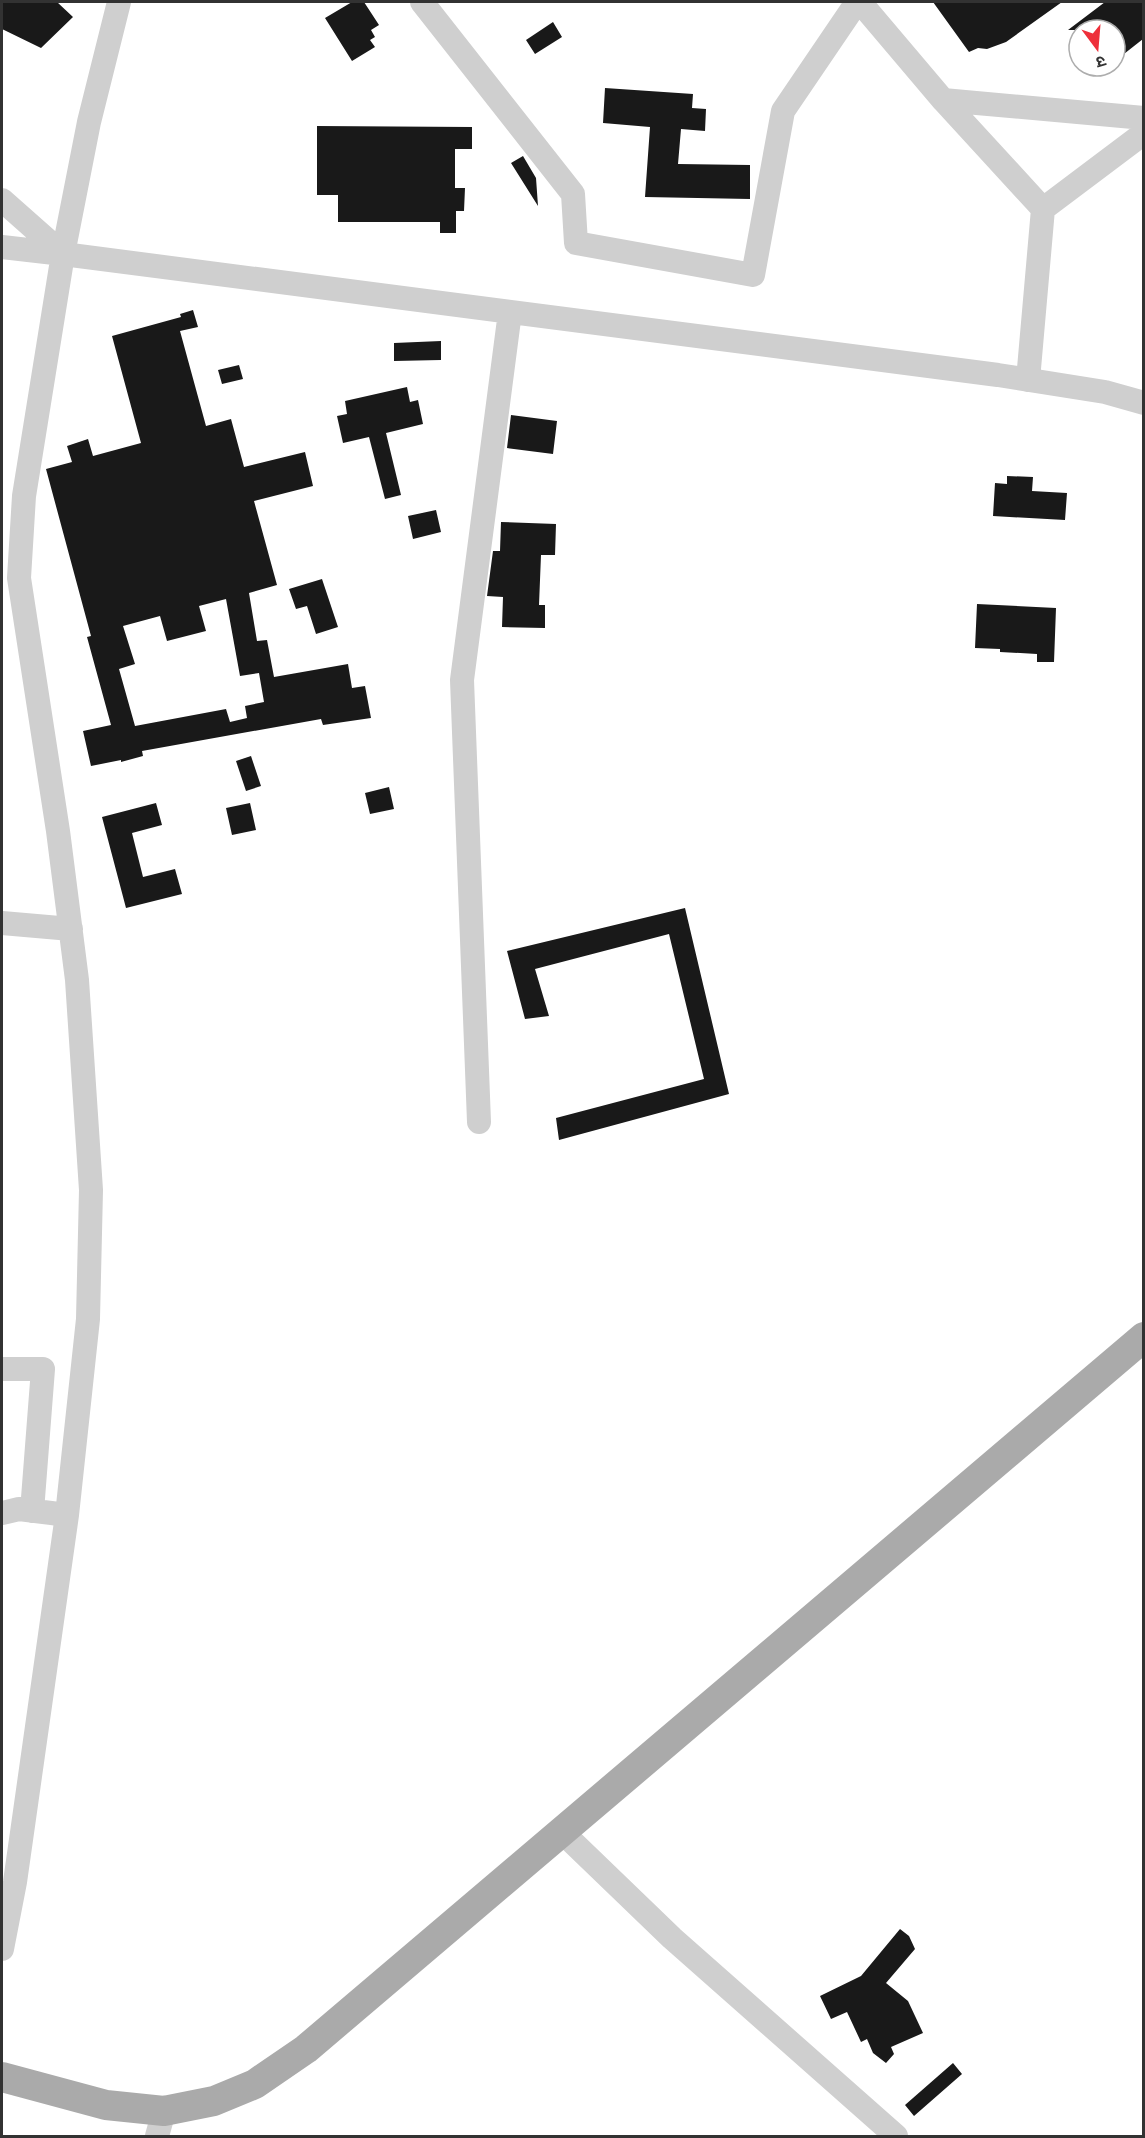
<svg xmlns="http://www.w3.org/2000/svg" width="1145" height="2138" font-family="'Source Sans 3','Noto Sans Devanagari',sans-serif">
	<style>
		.building { fill: #191919; fill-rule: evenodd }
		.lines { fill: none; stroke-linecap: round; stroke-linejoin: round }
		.minor { stroke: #cfcfcf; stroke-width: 24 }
		.major { stroke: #aaa; stroke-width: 30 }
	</style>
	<rect width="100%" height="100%" fill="#fff"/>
	<!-- building -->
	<path class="building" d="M2,2H57L73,17L41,48L2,29Z
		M352,2H364L379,25L371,30L375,37L370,40L375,47L352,61L325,18Z
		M933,2H1062L1006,42L987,49L978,48L969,52Z
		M1105,2H1143V39L1115,61V30H1068Z
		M553,22L562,37L535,54L526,40Z
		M605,88L693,94L692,108L706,109L705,131L681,129L678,164L750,165V199L645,197L650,127L603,123Z
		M317,126L472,127V149H455V188H465L464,211H456V233H440V222H338V195H317Z
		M523,156L536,178L538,206L511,163Z
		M193,310L198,327L180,331L206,426L231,419L244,467L305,452L313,486L254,501L277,585L249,593L257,641L267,640L274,677L348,664L352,688L365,686L371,718L323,725L321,719L142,751L143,756L121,762V760L91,766L83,731L111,725L87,637L91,636L46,469L72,462L67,446L88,439L93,456L141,443L112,336L181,317L180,314ZM226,599L240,676L259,673L264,702L245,706L247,718L230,722L226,709L135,726L119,669L135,664L123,626L160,616L167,641L206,631L199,606Z
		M441,341V360L394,361V343Z
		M239,365L243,379L222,384L218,370Z
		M407,387L410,402L418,400L423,424L386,433L401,495L385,499L369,437L343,443L337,416L347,414L345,401Z
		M511,415L557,421L553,454L507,448Z
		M1007,476L1033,477L1032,491L1067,493L1065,520L993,516L995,483L1007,484Z
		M436,510L441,532L413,539L408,516Z
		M501,522L556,524L555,555H541L539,605H545V628L502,627L503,597L487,596L493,551H500Z
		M322,579L338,627L316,634L307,606L296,609L289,589Z
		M977,604L1056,608L1054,662H1037V654L1000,652V649L975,648Z
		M251,756L261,786L246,791L236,761Z
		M389,787L394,809L370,814L365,793Z
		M156,803L162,825L132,833L143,877L175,869L182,894L126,908L102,817Z
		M250,803L256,830L232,835L226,808Z
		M685,908L729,1094L559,1140L556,1118L704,1079L669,934L535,969L549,1016L525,1019L507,951Z
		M900,1929L909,1936L915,1949L886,1983L908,2001L923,2033L891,2047L894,2054L886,2063L873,2053L867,2039L861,2042L847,2012L831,2019L820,1996L861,1976Z
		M953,2063L962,2074L914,2116L905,2105Z"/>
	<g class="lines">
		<!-- minor -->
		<path class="minor" d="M422,2L573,194L576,243L753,275L783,111L857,2
			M860,2L943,100L1043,209L1028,380
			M943,100L1144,118
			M2,200L63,254
			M1043,209L1144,133
			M2,247L63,254
			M63,254L89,122L119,2
			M2,923L71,929
			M479,1122L462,680L510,312
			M2,1369H43L32,1511
			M2,1513L19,1509L67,1515
			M561,1831L672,1938L896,2136
			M2,1949L15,1882L67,1515L88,1319L91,1190L77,980L58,831L19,578L24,496L63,254L998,375L1105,392L1144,403
			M157,2136L164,2111"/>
		<!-- major -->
		<path class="major" d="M2,2077L106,2105L164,2111L214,2101L255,2084L306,2049L1144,1337"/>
	</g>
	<!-- border -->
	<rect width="1145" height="2138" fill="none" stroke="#323232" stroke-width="6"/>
	<!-- north arrow -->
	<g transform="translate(1097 48) rotate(164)"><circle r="28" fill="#ffffff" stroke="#adadad" stroke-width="1.5"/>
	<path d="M0-4.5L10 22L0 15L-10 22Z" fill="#ee2f3a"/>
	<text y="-9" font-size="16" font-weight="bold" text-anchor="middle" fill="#323232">उ</text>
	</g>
</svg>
